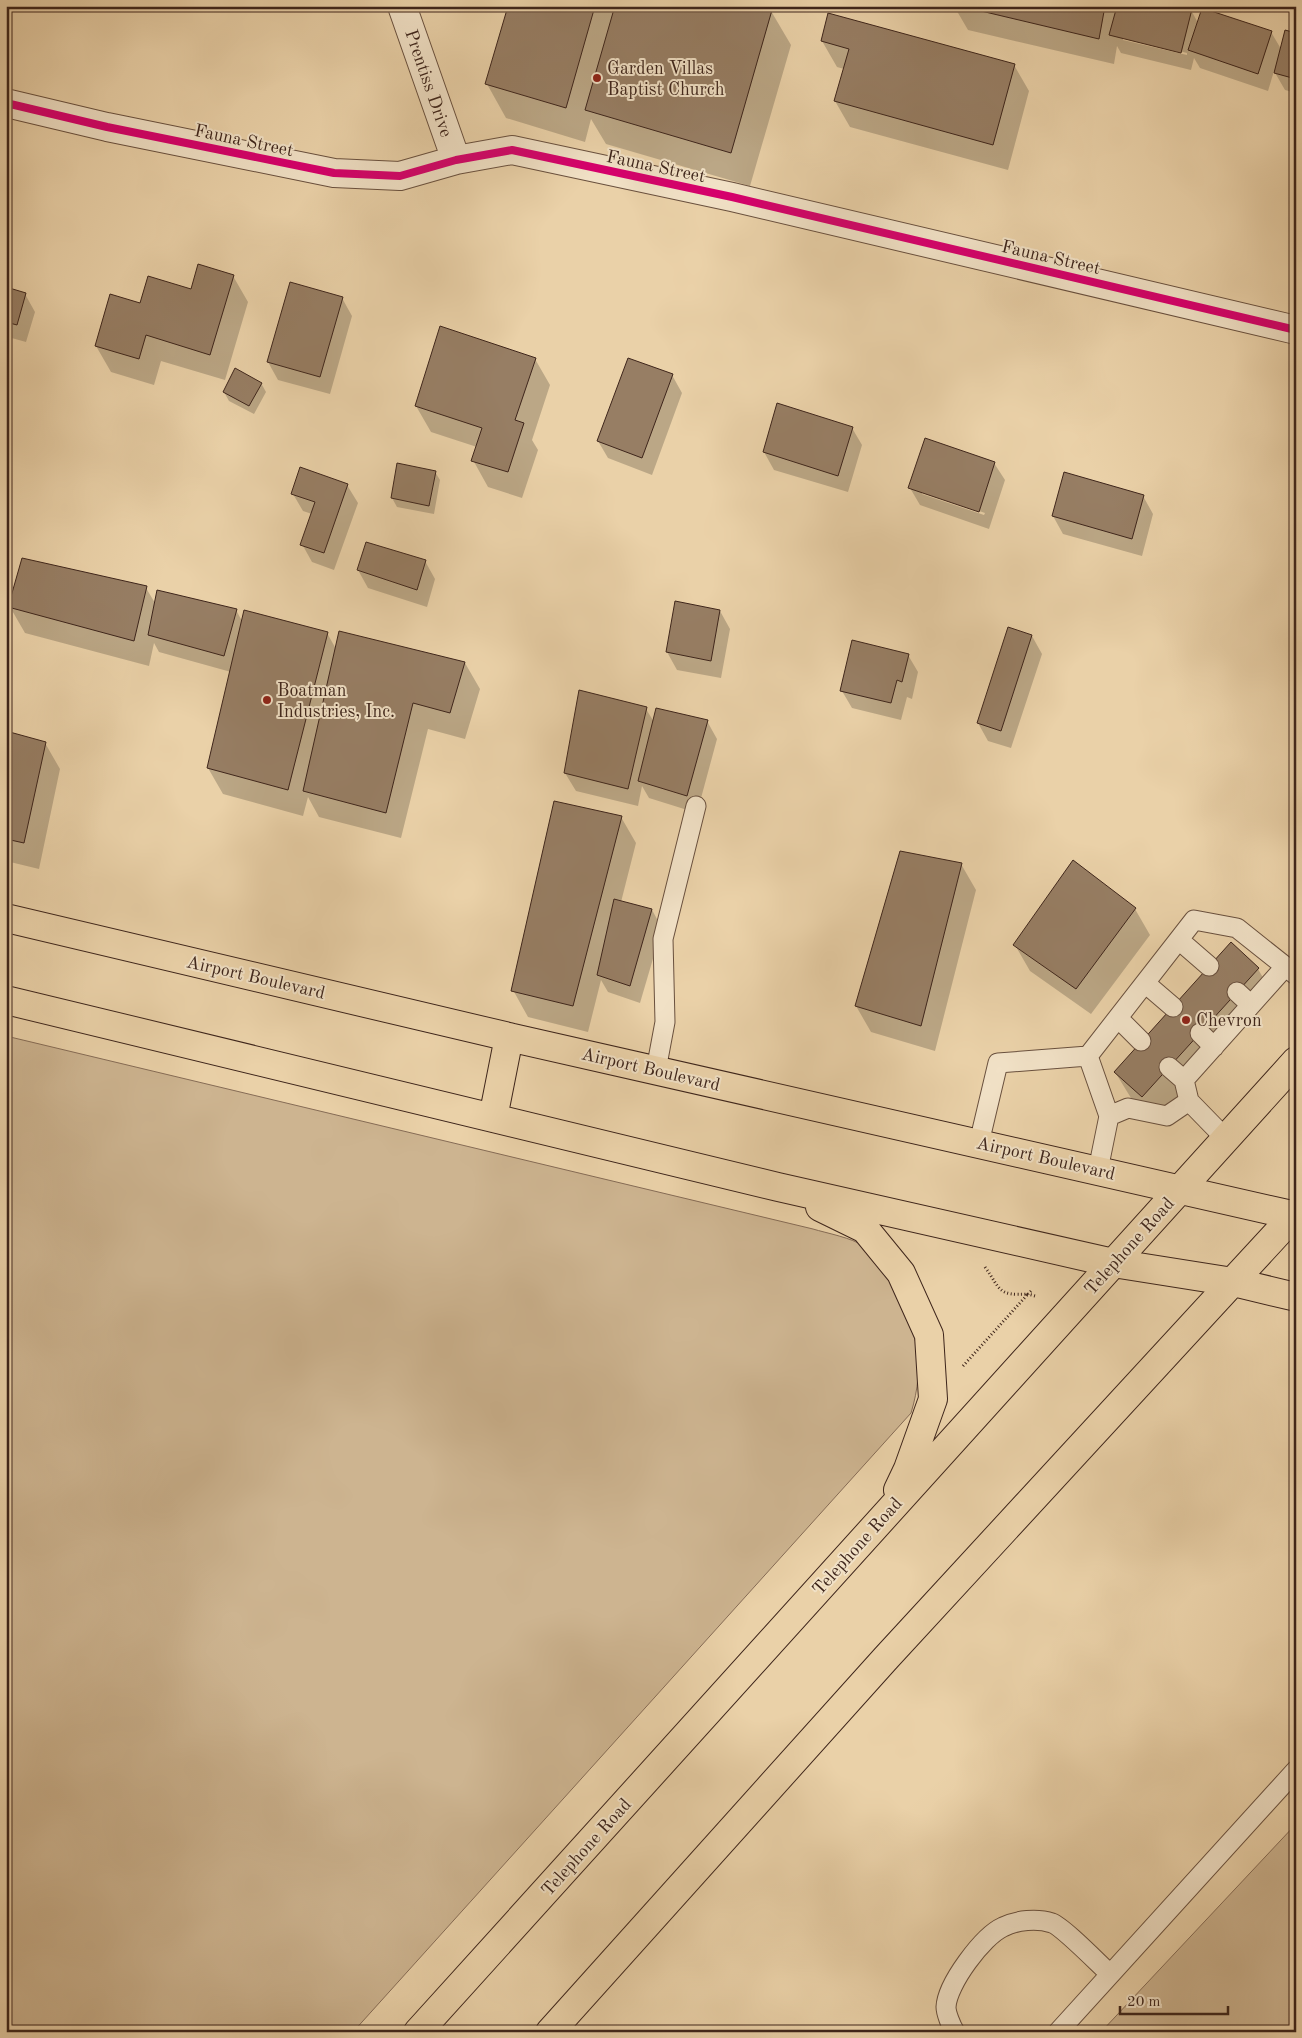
<svg xmlns="http://www.w3.org/2000/svg" width="1302" height="2038" font-family="'Old Standard TT',serif">
	<style>
		.green { fill: #cdb490; stroke: #866c56 }
		.shadow { fill: #0003; fill-rule: evenodd }
		.building { fill: #977e64; stroke: #3e251b }
		.lines { fill: none; stroke-linecap: round; stroke-linejoin: round }
		.service-casing { stroke: #69503e; stroke-width: 21 }
		.minor-casing { stroke: #69503e; stroke-width: 30 }
		.primary-casing { stroke: #3e251b; stroke-width: 30 }
		.path { stroke: #3e251b; stroke-width: 3; stroke-dasharray: 1 2.5; stroke-linecap: butt }
		.service { stroke: #f1e1c6; stroke-width: 19 }
		.minor { stroke: #f1e1c6; stroke-width: 28 }
		.primary { stroke: #ead1a8; stroke-width: 28 }
		.cycleway-casing { stroke: #f1e1c6; stroke-width: 11 }
		.cycleway { stroke: #d6006c; stroke-width: 8 }
		.poi-dot { fill: #8f2418; stroke: #f1e1c6; stroke-width: 2 }
		.labels { text-anchor: middle; stroke-width: 4; stroke-linejoin: round; paint-order: stroke }
		.poi-label { font-size: 18px; fill: #3e251b; stroke: #f1e1c6; text-anchor: start }
		.street-label { font-size: 18px; fill: #3e251b; stroke: #f1e1c6 }
	</style>
	<rect width="100%" height="100%" fill="#ead1a8"/>
	<filter id="stains"><feTurbulence type="fractalNoise" baseFrequency=".004" numOctaves="4"/><feColorMatrix values="0 0 0 0 .2 0 0 0 0 .09 0 0 0 0 .02 0 0 0 .5 -.17"/></filter>
	<radialGradient id="worn" r=".72"><stop offset=".6" stop-color="#630" stop-opacity="0"/><stop offset="1" stop-color="#630" stop-opacity=".3"/></radialGradient>
	<!-- green -->
	<path class="green" d="M6,1036L813,1229C826,1233 853,1238 863,1246C876,1257 884,1271 893,1285C917,1329 926,1364 911,1413L353,2032H6Z
		M1296,1824V2032H1101Z"/>
	<!-- shadow -->
	<path class="shadow" d="M509,6H755L771,11L791,45L750,186L606,144L591,119L585,142L506,118L487,84Z
		M927,6H950L948,12Z
		M954,6H1115L1117,10H1191L1198,23L1271,32L1281,49L1296,34V93L1285,90L1274,71L1268,91L1200,68L1194,58L1191,70L1121,53L1117,46L1114,64L968,30ZM1123,37L1187,53V55L1123,40Z
		M822,41L1014,65L1029,91L1008,170L850,127L835,101L844,69L837,67Z
		M233,276L248,302L225,380L161,361L154,385L111,372L96,346L141,304Z
		M6,288L25,294L35,312L26,342L8,337L6,342Z
		M342,298L352,316L330,394L278,380L268,362Z
		M535,359L550,385L532,440L538,450L522,498L488,487L473,460L477,447L431,432L416,406Z
		M672,375L682,393L652,475L608,458L598,441Z
		M261,383L266,392L254,414L229,401L224,392Z
		M852,428L862,445L848,492L774,470L764,452Z
		M994,463L1005,480L989,529L920,505L910,488ZM922,491L985,513L984,515L922,494Z
		M435,472L440,480L434,514L397,507L392,498Z
		M347,485L358,503L334,570L312,562L302,544L312,514L303,511L293,494Z
		M1143,496L1153,514L1142,556L1063,534L1053,516Z
		M425,561L435,579L427,607L368,588L358,570Z
		M146,588L155,603L236,610L242,621L327,633L336,649L465,663L480,689L465,739L428,729L401,838L319,817L308,797L303,816L223,794L208,768L231,672L159,652L154,643L149,666L25,633L10,607Z
		M720,611L730,629L721,678L677,670L667,652Z
		M1009,629L1032,636L1042,654L1011,748L988,741L978,723Z
		M908,655L918,672L912,699L907,697L901,720L852,708L842,691Z
		M646,709L654,722L707,721L717,739L697,813L649,798L642,786L638,806L576,791L565,773Z
		M6,732L45,743L60,769L39,869L6,861Z
		M621,817L636,843L621,902L652,910L662,928L640,1003L608,992L601,980L588,1032L528,1017L513,990Z
		M961,864L976,890L935,1051L871,1032L856,1006Z
		M1135,909L1150,935L1091,1014L1030,971L1015,945Z
		M1231,944L1258,969L1273,995L1157,1122L1131,1098L1115,1072Z"/>
	<!-- building -->
	<path class="building" d="M508,6H595L566,108L485,84Z
		M605,6H759L772,10L731,153L585,110L614,9Z
		M960,6H1105L1099,39Z
		M1117,6H1181L1192,9L1181,53L1109,35Z
		M1202,8L1272,31L1258,74L1188,50Z
		M828,13L1015,64L993,145L834,101L849,49L821,41Z
		M1285,30L1296,33V79L1274,73Z
		M198,264L234,275L210,355L146,335L139,359L95,346L110,294L140,303L148,276L191,289Z
		M290,282L343,297L320,377L267,362Z
		M6,287L26,293L17,325L6,322Z
		M440,326L536,358L515,420L524,423L508,472L471,461L482,428L415,406Z
		M628,358L673,374L642,458L597,441Z
		M235,368L262,383L249,406L223,392Z
		M777,403L853,427L838,476L763,452Z
		M925,438L995,462L979,512L908,488Z
		M397,463L436,471L429,506L391,498Z
		M300,467L348,484L324,553L300,545L315,502L291,494Z
		M1064,472L1144,495L1132,539L1052,516Z
		M366,542L426,560L417,590L357,570Z
		M22,558L147,586L134,641L8,607Z
		M157,590L237,609L224,656L148,635Z
		M675,601L720,610L711,661L666,652Z
		M244,610L328,632L288,790L207,768Z
		M1008,627L1032,635L1001,731L977,723Z
		M339,631L465,662L450,713L413,703L386,813L303,791Z
		M852,640L909,654L902,682L897,680L891,703L840,691Z
		M1296,674V687L1290,681Z
		M579,690L647,707L628,789L564,773Z
		M656,708L708,720L687,796L638,781Z
		M6,731L46,742L24,843L6,839Z
		M554,801L622,816L573,1006L511,991Z
		M900,851L962,863L921,1026L855,1006Z
		M1073,860L1136,908L1076,989L1013,945Z
		M614,899L652,909L630,986L597,975Z
		M1231,942L1259,968L1142,1097L1114,1072Z"/>
	<g class="lines">
		<!-- service casing -->
		<g class="service-casing">
			<path id="service" d="M1179,940L1209,966
				M1145,983L1173,1007
				M1237,992L1251,1005
				M1118,1018L1141,1041
				M1200,1033L1214,1047
				M1169,1067L1184,1080
				M656,1070L665,1022L663,939L696,806
				M1109,1116L1128,1108L1167,1116L1189,1101
				M1226,1139L1189,1101L1184,1080L1285,967
				M979,1143L998,1063L1088,1056
				M1098,1170L1109,1116L1088,1056L1194,920L1237,928L1296,975
				M955,2032C951,2026 946,2013 946,2007C947,1984 983,1936 1003,1927C1017,1920 1037,1918 1052,1923C1063,1927 1099,1964 1110,1974
				M1058,2032L1296,1770"/>
		</g>
		<!-- minor casing -->
		<g class="minor-casing">
			<path id="minor" d="M402,6L456,160
				M6,103L107,127L334,173L400,176L456,160L512,150L732,197L1296,330"/>
		</g>
		<!-- primary casing -->
		<g class="primary-casing">
			<path id="primary" d="M6,918L509,1037L1296,1216
				M6,1000L778,1187L1113,1263L1233,1282L1296,1297
				M493,1118L509,1037
				M820,1207L865,1229L901,1273L929,1335L933,1399L908,1469L898,1490
				M418,2032L1296,1061
				M550,2032L886,1658L1296,1213"/>
		</g>
		<!-- path -->
		<path class="path" d="M985,1267C1001,1290 998,1296 1028,1294
			M1031,1291L1028,1294L1035,1296
			M963,1366L1028,1294"/>
		<!-- service -->
		<use href="#service" class="service"/>
		<!-- minor -->
		<use href="#minor" class="minor"/>
		<!-- primary -->
		<use href="#primary" class="primary"/>
		<!-- cycleway casing -->
		<g class="cycleway-casing">
			<path id="cycleway" d="M6,103L107,127L334,173L400,176L456,160L512,150L732,197L1296,330"/>
		</g>
		<!-- cycleway -->
		<use href="#cycleway" class="cycleway"/>
	</g>
	<!-- markers -->
	<g class="poi-dot">
		<circle cx="597" cy="78" r="5"/>
		<circle cx="267" cy="700" r="5"/>
		<circle cx="1186" cy="1020" r="5"/>
	</g>
	<g class="labels">
		<!-- poi labels -->
		<g class="poi-label">
			<text x="607" y="74">Garden Villas<tspan x="607" dy="21">Baptist Church</tspan></text>
			<text x="277" y="696">Boatman<tspan x="277" dy="21">Industries, Inc.</tspan></text>
			<text x="1196" y="1026">Chevron</text>
		</g>
		<!-- street labels -->
		<g class="street-label">
			<text transform="translate(429 83) rotate(71)" y="6">Prentiss Drive</text>
			<text transform="translate(244 140) rotate(12)" y="6">Fauna Street</text>
			<text transform="translate(656 166) rotate(12)" y="6">Fauna Street</text>
			<text transform="translate(1051 257) rotate(13)" y="6">Fauna Street</text>
			<text transform="translate(256 977) rotate(13)" y="6">Airport Boulevard</text>
			<text transform="translate(651 1069) rotate(13)" y="6">Airport Boulevard</text>
			<text transform="translate(1046 1158) rotate(13)" y="6">Airport Boulevard</text>
			<text transform="translate(1129 1246) rotate(-48)" y="6">Telephone Road</text>
			<text transform="translate(857 1546) rotate(-48)" y="6">Telephone Road</text>
			<text transform="translate(586 1847) rotate(-48)" y="6">Telephone Road</text>
		</g>
	</g>
	<!-- margin -->
	<rect width="1302" height="2038" fill="none" stroke="#ead1a8" stroke-width="25"/>
	<rect x="8" y="8" width="1287" height="2023" fill="none" stroke="#3e251b" stroke-width="2.5"/>
	<rect x="12" y="12" width="1277" height="2013" fill="none" stroke="#3e251b"/>
	<!-- scale -->
	<path d="M1120 2006v8h108v-8" fill="none" stroke="#3e251b" stroke-width="2.5"/>
	<text x="1127" y="2006" font-size="15" fill="#3e251b" stroke="#f1e1c6" stroke-width="4" paint-order="stroke">20 m</text>
	<rect width="100%" height="100%" filter="url(#stains)"/>
	<rect width="100%" height="100%" fill="url(#worn)"/>
</svg>
